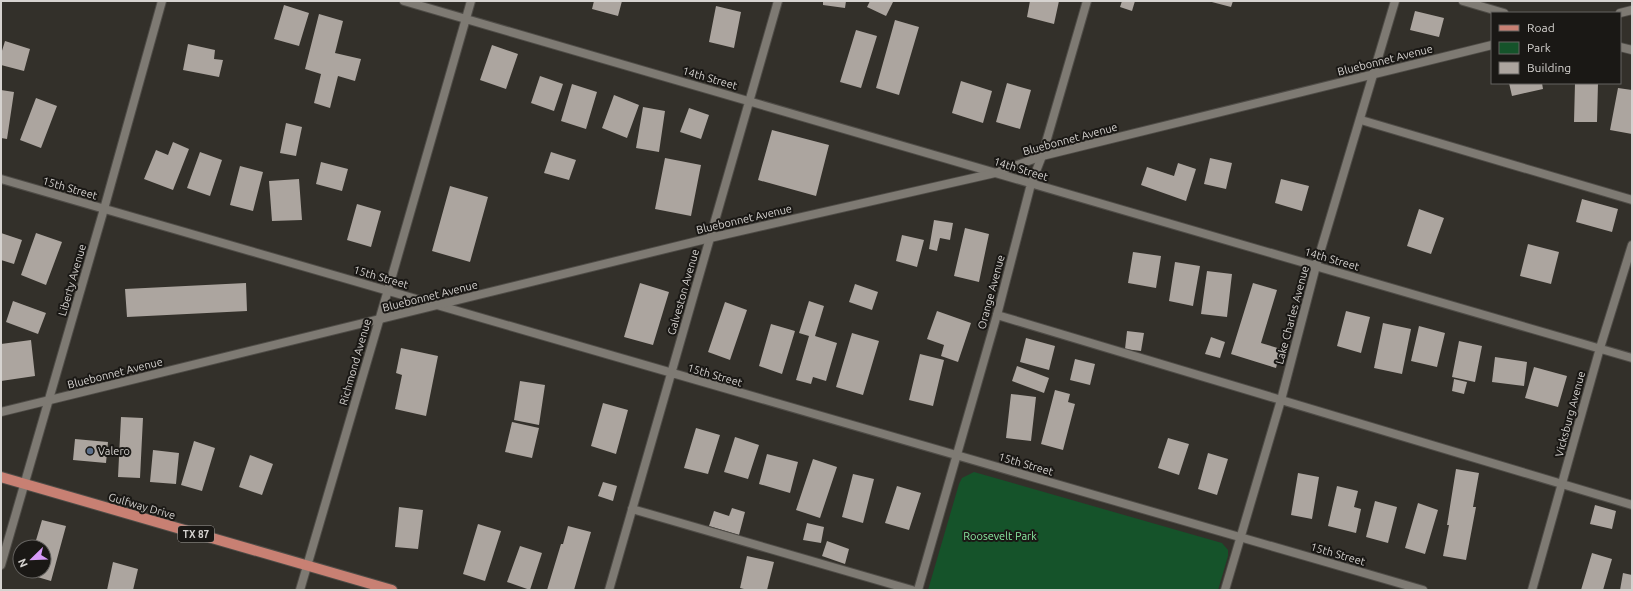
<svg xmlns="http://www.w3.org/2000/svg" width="1633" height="591" font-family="Ubuntu,sans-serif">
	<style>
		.green { fill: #15532a }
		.building { fill: #aca59f }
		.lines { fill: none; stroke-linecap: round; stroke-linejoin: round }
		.service-casing { stroke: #4f4c47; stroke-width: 10 }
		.minor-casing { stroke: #4f4c47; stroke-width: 10 }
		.tertiary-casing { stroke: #4f4c47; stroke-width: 10 }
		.primary-casing { stroke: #4f4c47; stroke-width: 12 }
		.service { stroke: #7e7a73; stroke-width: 8 }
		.minor { stroke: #7e7a73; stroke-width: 8 }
		.tertiary { stroke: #7e7a73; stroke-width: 8 }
		.primary { stroke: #c88073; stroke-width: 10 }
		.service-dot { fill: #5c6f8a; stroke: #1a1815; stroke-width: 1.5 }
		.labels { text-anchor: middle; stroke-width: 4; stroke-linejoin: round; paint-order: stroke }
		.shield { fill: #1a1815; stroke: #9e9b98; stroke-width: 1 }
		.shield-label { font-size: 10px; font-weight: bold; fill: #d6d3d0 }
		.street-label { font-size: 11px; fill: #d6d3d0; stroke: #1a1815 }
		.poi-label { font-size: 11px; fill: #d6d3d0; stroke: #1a1815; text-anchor: start }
		.park-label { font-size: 11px; fill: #89e7a0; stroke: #1a1815 }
	</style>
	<rect width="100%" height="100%" fill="#33302a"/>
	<!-- green -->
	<path class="green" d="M974,472L1222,543L1228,550V556L1218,590H928L959,484L962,478Z"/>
	<!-- building -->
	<path class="building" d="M594,1H622L618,16L592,9Z
		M823,1H846L845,8L823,5Z
		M870,1H890L893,2L886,16L867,7Z
		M1030,1H1059L1054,24L1027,17Z
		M1122,1H1135L1132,11L1120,7Z
		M1208,1H1233L1231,7Z
		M284,5L309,13L299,46L274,39Z
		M716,6L741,12L734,48L709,42Z
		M1415,11L1444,18L1439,37L1410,30Z
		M319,14L343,21L335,53L361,59L355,81L338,76L330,108L314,103L321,74L305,69Z
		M895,20L919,27L899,95L876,88Z
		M856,30L877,36L861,88L840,82Z
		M5,41L30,49L24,71L1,65V54Z
		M188,44L215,50L214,59L223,60L219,77L183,70Z
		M492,45L518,54L506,89L480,80Z
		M540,76L563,84L554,111L531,103Z
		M961,81L992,91L983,123L952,113Z
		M1007,83L1031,90L1020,129L996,122Z
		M1509,83H1542L1543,89L1512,96Z
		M1575,83H1598L1597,122H1574Z
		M572,84L597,92L586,129L561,121Z
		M1618,88L1632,90V134L1610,130Z
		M1,90L14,92L7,139L1,138Z
		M614,95L639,105L627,138L602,128Z
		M36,98L57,106L41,148L20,140Z
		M643,107L665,111L659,152L636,148Z
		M689,108L709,115L701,139L680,132Z
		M286,123L302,127L296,156L280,153Z
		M772,130L829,145L816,196L758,180Z
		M173,142L189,149L173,190L144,179L156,150L168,155Z
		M200,152L222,160L210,196L187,188Z
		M551,152L576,160L569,180L544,173Z
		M665,158L701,165L691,216L655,209Z
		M1210,158L1232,163L1226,189L1204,184Z
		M321,162L348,169L342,191L316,184Z
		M1178,163L1196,169L1186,201L1141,185L1147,167L1174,176Z
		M240,166L263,172L253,211L230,205Z
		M299,179L302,220L272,221L269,181Z
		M1281,179L1309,186L1302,211L1275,203Z
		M450,186L488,197L470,262L432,251Z
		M1582,199L1618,209L1612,232L1576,222Z
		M357,204L381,211L371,247L347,240Z
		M1419,209L1444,218L1431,254L1407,246Z
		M934,220L953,223L950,240L940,238L937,251L929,249Z
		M965,228L989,234L979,282L954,276Z
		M1,233L22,240L14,264L1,260Z
		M36,233L62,242L46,285L21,275Z
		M902,235L924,240L917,267L896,261Z
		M1528,244L1559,252L1551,284L1520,276Z
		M1133,252L1161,256L1156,288L1128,283Z
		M1175,262L1200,266L1193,306L1169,301Z
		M1207,271L1232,274L1227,317L1201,314Z
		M246,283L247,311L127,317L125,289Z
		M640,283L669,292L653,345L624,337Z
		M1253,283L1277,290L1261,343L1281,349L1276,368L1231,354Z
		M855,284L878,292L872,310L849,302Z
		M13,301L46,313L38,334L6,322Z
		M809,301L824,306L815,336L837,343L826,381L813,377L811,384L796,380L809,336L799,333Z
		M725,302L747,310L730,360L708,352Z
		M937,311L971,323L958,362L941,356L944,345L927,339Z
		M1346,311L1370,317L1361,353L1337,346Z
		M1383,323L1411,329L1402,374L1374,368Z
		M771,324L795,331L782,374L759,366Z
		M1419,326L1445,333L1437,367L1411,361Z
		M1127,331L1144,333L1141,351L1125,349Z
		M852,333L879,341L863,395L836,387Z
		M1211,337L1225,342L1220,358L1205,354Z
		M1026,338L1055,346L1049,370L1020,362Z
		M31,340L35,376L1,381V344Z
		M1459,341L1482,346L1475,382L1452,377Z
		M401,348L438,356L426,416L395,409L402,375L396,373Z
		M920,354L944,360L933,406L909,400Z
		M1495,357L1527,362L1524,386L1492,382Z
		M1075,359L1095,364L1090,385L1070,380Z
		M1017,366L1049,378L1044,393L1012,381Z
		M1534,367L1567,376L1558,407L1525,398Z
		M1454,379L1467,382L1464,394L1452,391Z
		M520,381L545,385L539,425L514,420Z
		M1055,390L1070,394L1068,402L1075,404L1063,450L1041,444Z
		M1011,394L1036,397L1031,441L1006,438Z
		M603,403L628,410L616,454L591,446Z
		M121,417L143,418L140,478L118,477Z
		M512,422L539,428L532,458L505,452Z
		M696,428L720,435L708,474L684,468Z
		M735,437L759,445L748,479L724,472Z
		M1168,438L1189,444L1179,475L1158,468Z
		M75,439L108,442L106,463L73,460Z
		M194,441L215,448L202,491L181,485Z
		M153,450L179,453L176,484L150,482Z
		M1208,453L1228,459L1217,495L1198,489Z
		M767,454L798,462L790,493L759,484Z
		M250,455L273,464L262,495L239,487Z
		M813,459L837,467L820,518L796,510Z
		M1456,469L1479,473L1473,507H1476L1466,560L1443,556L1449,525H1447Z
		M1298,473L1319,477L1312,519L1291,515Z
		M853,474L874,479L863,523L842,517Z
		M603,482L617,486L613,501L598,496Z
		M897,486L921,493L909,530L885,523Z
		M1337,486L1358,491L1354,507L1361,509L1356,533L1328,526Z
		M1375,501L1397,507L1388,543L1366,537Z
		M1418,503L1438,510L1425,554L1405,548Z
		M1595,505L1616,511L1612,529L1590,524Z
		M399,507L423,510L418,549L395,547Z
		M732,508L745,512L739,535L709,526L714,511L729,516Z
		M42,520L66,526L51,581L27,574L28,571H44V547H34Z
		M807,523L824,527L821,543L803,540Z
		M478,524L501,531L485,581L463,574Z
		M568,526L591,532L574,590H547L561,544H563Z
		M827,541L849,549L845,564L822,556Z
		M520,546L542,553L530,590L507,582Z
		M1592,553L1612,559L1603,590H1581Z
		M747,556L774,562L767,590H748L740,588Z
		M113,562L138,569L133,590H107Z
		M1623,573L1632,575V590H1620Z"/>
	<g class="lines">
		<!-- service casing -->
		<g class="service-casing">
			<path id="service" d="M1361,120L1632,200
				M997,315L1632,505
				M632,509L912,590"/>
		</g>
		<!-- minor casing -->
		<g class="minor-casing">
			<path id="minor" d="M404,1L1632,358
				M1463,1L1504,13
				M1620,47L1632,50
				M1,179L1423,590
				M1,565L104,209L162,1
				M300,590L388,290L471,1
				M609,590L778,1
				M918,590L997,315L1031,184L1042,156L1087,1
				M1225,590L1281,400L1316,266L1395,1
				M1532,590L1600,348L1632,245"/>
		</g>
		<!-- tertiary casing -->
		<g class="tertiary-casing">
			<path id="tertiary" d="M1620,13L1632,10
				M1,412L710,238L995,173L1042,156L1492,45"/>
		</g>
		<!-- primary casing -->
		<g class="primary-casing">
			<path id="primary" d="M1,477L392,590"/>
		</g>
		<!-- service -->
		<use href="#service" class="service"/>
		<!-- minor -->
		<use href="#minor" class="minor"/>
		<!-- tertiary -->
		<use href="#tertiary" class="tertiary"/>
		<!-- primary -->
		<use href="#primary" class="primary"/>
	</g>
	<!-- markers -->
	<circle class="service-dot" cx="90" cy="451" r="4"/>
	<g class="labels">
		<!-- shield labels -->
		<rect class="shield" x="178" y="526" width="36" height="16" rx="3"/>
		<g class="shield-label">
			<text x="196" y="538">TX 87</text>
		</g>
		<!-- street labels -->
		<g class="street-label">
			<text transform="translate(1385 60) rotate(-14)" y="4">Bluebonnet Avenue</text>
			<text transform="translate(710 78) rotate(16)" y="4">14th Street</text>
			<text transform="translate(1070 139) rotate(-15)" y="4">Bluebonnet Avenue</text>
			<text transform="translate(1021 169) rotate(17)" y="4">14th Street</text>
			<text transform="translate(70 188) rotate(16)" y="4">15th Street</text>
			<text transform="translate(744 219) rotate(-13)" y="4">Bluebonnet Avenue</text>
			<text transform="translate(1332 259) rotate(16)" y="4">14th Street</text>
			<text transform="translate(381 277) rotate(16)" y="4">15th Street</text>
			<text transform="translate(72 280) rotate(-74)" y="4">Liberty Avenue</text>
			<text transform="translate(683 292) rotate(-74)" y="4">Galveston Avenue</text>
			<text transform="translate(991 292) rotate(-75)" y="4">Orange Avenue</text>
			<text transform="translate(430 296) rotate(-14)" y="4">Bluebonnet Avenue</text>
			<text transform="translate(1292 315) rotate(-75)" y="4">Lake Charles Avenue</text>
			<text transform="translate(355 362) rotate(-74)" y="4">Richmond Avenue</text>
			<text transform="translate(115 373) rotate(-14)" y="4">Bluebonnet Avenue</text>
			<text transform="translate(715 375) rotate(16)" y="4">15th Street</text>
			<text transform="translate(1570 414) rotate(-75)" y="4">Vicksburg Avenue</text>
			<text transform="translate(1026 464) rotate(16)" y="4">15th Street</text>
			<text transform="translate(142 506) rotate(16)" y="4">Gulfway Drive</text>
			<text transform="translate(1338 554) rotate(16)" y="4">15th Street</text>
		</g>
		<!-- poi labels -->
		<g class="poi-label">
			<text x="98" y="455">Valero</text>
		</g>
		<!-- park labels -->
		<g class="park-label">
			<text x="1000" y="540">Roosevelt Park</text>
		</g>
	</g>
	<!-- border -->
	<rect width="1633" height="591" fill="none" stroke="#d6d3d0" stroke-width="4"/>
	<!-- legend -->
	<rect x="1491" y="12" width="130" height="72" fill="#1a1815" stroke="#656360"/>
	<rect x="1499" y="25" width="20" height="6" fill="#c88073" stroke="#656360"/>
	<text x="1527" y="32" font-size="12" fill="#d6d3d0">Road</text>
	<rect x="1499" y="42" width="20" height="12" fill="#15532a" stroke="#656360"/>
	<text x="1527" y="52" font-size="12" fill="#d6d3d0">Park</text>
	<rect x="1499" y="62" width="20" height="12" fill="#aca59f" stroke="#656360"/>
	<text x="1527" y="72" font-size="12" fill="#d6d3d0">Building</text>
	<!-- north arrow -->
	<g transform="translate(32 559) rotate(247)"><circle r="19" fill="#1a1815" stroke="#656360"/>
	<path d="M0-3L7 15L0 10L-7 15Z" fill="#d79bf9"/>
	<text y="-6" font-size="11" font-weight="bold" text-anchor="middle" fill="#d6d3d0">N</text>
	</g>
</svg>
